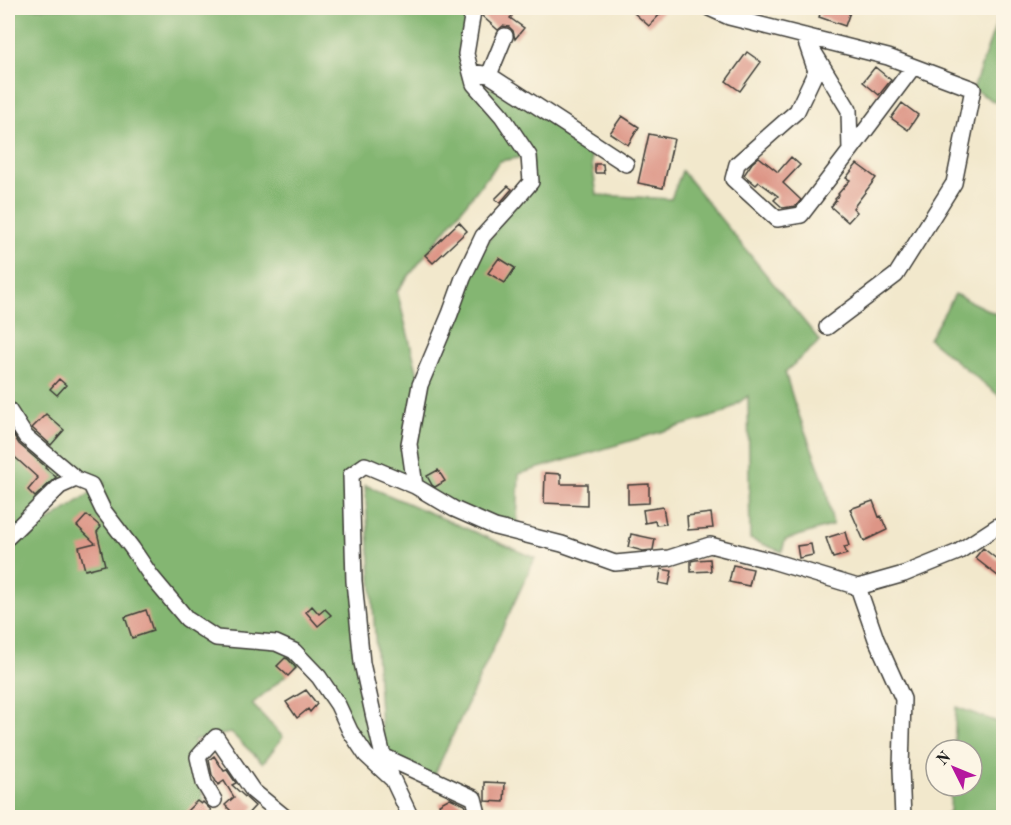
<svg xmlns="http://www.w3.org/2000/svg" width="1011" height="825" font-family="'Old Standard TT',serif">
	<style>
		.forest { fill: #84b672; stroke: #506947; stroke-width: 1.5; fill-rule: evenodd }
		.building { fill: #dd9586 }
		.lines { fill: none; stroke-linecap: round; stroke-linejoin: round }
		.minor-casing { stroke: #3c3b36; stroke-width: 18 }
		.minor { stroke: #fff; stroke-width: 15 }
	</style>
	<rect width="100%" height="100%" fill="#fcf5e5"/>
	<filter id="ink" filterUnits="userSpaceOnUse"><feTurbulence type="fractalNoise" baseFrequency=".0167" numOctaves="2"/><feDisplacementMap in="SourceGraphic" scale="12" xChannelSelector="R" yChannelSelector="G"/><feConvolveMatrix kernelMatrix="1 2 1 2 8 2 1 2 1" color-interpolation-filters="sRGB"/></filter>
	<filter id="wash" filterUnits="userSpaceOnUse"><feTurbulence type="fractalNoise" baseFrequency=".008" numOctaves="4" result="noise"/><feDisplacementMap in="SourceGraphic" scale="24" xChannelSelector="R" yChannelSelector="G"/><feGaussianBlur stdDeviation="1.35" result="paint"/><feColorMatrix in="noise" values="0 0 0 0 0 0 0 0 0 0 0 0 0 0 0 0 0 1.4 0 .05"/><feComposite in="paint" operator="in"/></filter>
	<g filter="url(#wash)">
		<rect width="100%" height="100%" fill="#f2e8cc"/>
		<!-- forest -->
		<path class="forest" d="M8,8H469L466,54L487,87L518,94L590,151L597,195L671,199L682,171L820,341L785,372L794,402L825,484L833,525L785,540L782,552L750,539L748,396L724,413L519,474L517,524L495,527L406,482L365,465L351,475L358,616L381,769L303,661L252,704L283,737L263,763L231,733L194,740L206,817H8V549L105,483L65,465L76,479L8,542ZM529,156L531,182L515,201L463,278L420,383L397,291L500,161Z
			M995,8H1003V107L973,89L1001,10Z
			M955,294L998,315L1003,310V399L929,339Z
			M365,485L535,558L433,778L383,756Z
			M956,707L1003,724V817H938L950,812L951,786H972V750H954Z"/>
		<g id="blocks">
			<!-- building -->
			<path class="building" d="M486,8H502L512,16L510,18L524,28L515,39L513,31L509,27L503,26L498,30L482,16L483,12Z
				M639,8H657L662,12L649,26L634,13Z
				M822,8H845L851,9L845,26L819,17Z
				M747,52L761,62L740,91L726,81Z
				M875,67L891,80L879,95L863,82Z
				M902,103L918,115L908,130L891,118Z
				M622,116L639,127L628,145L610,133Z
				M649,134L674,139L663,188L638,183Z
				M759,157L778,172L791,157L800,165L783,183L801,200L796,206L783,208L774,200L778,196L759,182L756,185L744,175L752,163Z
				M595,164H603L604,173H595Z
				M857,164L876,178L853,208L857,212L848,222L831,207L836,200L835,199L839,195L838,194L850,180L846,178Z
				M508,186L512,189L500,203L495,199Z
				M459,222L467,231L433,263L425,255Z
				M499,258L515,268L505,283L488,273Z
				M59,379L66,385L57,395L50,389Z
				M46,414L64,430L51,445L32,428Z
				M8,426L19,444L46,467L45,468L56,477L35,497L28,490L38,478L8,451Z
				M438,470L445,481L435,487L432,485L427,476Z
				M545,473L561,474V484H587V505L544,503Z
				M649,484V503L628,504V485Z
				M873,501L879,517L881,516L887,530L864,541L850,509Z
				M663,507L666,524L656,525L655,521L645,523L643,510Z
				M711,513L713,528L688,530L687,516Z
				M87,515L101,527L97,532L105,565L85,570L79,547L95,543L77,526Z
				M845,532L849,546L844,547L847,554L833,558L826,538Z
				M631,534L655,539L653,550L643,551L628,547Z
				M811,544L813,555L799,558L797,546Z
				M983,548L1003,564V580L975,558Z
				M710,559L711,571L691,572V561L696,560Z
				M733,565L753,569L749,586L729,582Z
				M661,569L672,571L669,585L659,583Z
				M312,606L319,614L325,609L331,615L318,626L306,612Z
				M146,610L153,631L132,638L125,617Z
				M285,658L288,659L296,668L288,676L277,666Z
				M306,690L317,704L310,712L308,709L297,718L286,702Z
				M214,756L224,771L227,770L236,783L232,785L255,806L244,818H238L225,805L234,797L224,781L218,785L212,775L209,760Z
				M485,782L505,783L504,802L485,801Z
				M450,798L465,805L468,813L461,818H446L439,804Z
				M197,801L201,804L203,802L211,810L204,818H188L184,814Z"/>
		</g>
	</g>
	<g filter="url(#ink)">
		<use href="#blocks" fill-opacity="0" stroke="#3c3b36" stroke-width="1.5"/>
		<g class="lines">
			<!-- minor casing -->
			<g class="minor-casing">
				<path id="minor" d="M466,8L473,11L466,54L474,84L502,116L529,156L531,182L515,201L483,236L463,278L450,314L420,385L409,444L415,486L454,509L495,527L562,544L615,563L669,558L710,545L772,561L858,587L876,639L903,699L901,769L903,818
					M709,8L729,17L888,57L973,89L954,183L896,275L827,327
					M804,36L849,110L850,151L801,215L777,219L733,179L737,164L797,111L816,71Z
					M471,72L489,75L626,164
					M489,75L505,36
					M850,151L913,67
					M8,409L26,437L76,479
					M8,537L60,486L76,479L91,485L103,510L132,548L151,576L187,619L216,638L276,643L294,651L319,677L338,705L350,731L366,755L393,780L411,818
					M858,587L904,574L958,552L1004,522
					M383,756L474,798L479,818
					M391,775L383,756L376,727L362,663L354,581L351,475L365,465L415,486
					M214,800L204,783L198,757L216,737L253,791L286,818"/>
			</g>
			<!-- minor -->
			<use href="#minor" class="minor"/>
		</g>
	</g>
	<!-- margin -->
	<rect width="1011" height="825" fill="none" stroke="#fcf5e5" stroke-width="30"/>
	<!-- north arrow -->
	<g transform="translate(954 768) rotate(313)"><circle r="28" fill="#fcf5e5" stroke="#a29e95" stroke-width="1.5"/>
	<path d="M0-4.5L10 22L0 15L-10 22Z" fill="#b5179e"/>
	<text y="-9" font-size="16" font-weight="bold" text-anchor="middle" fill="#1c1c1c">N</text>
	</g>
</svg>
